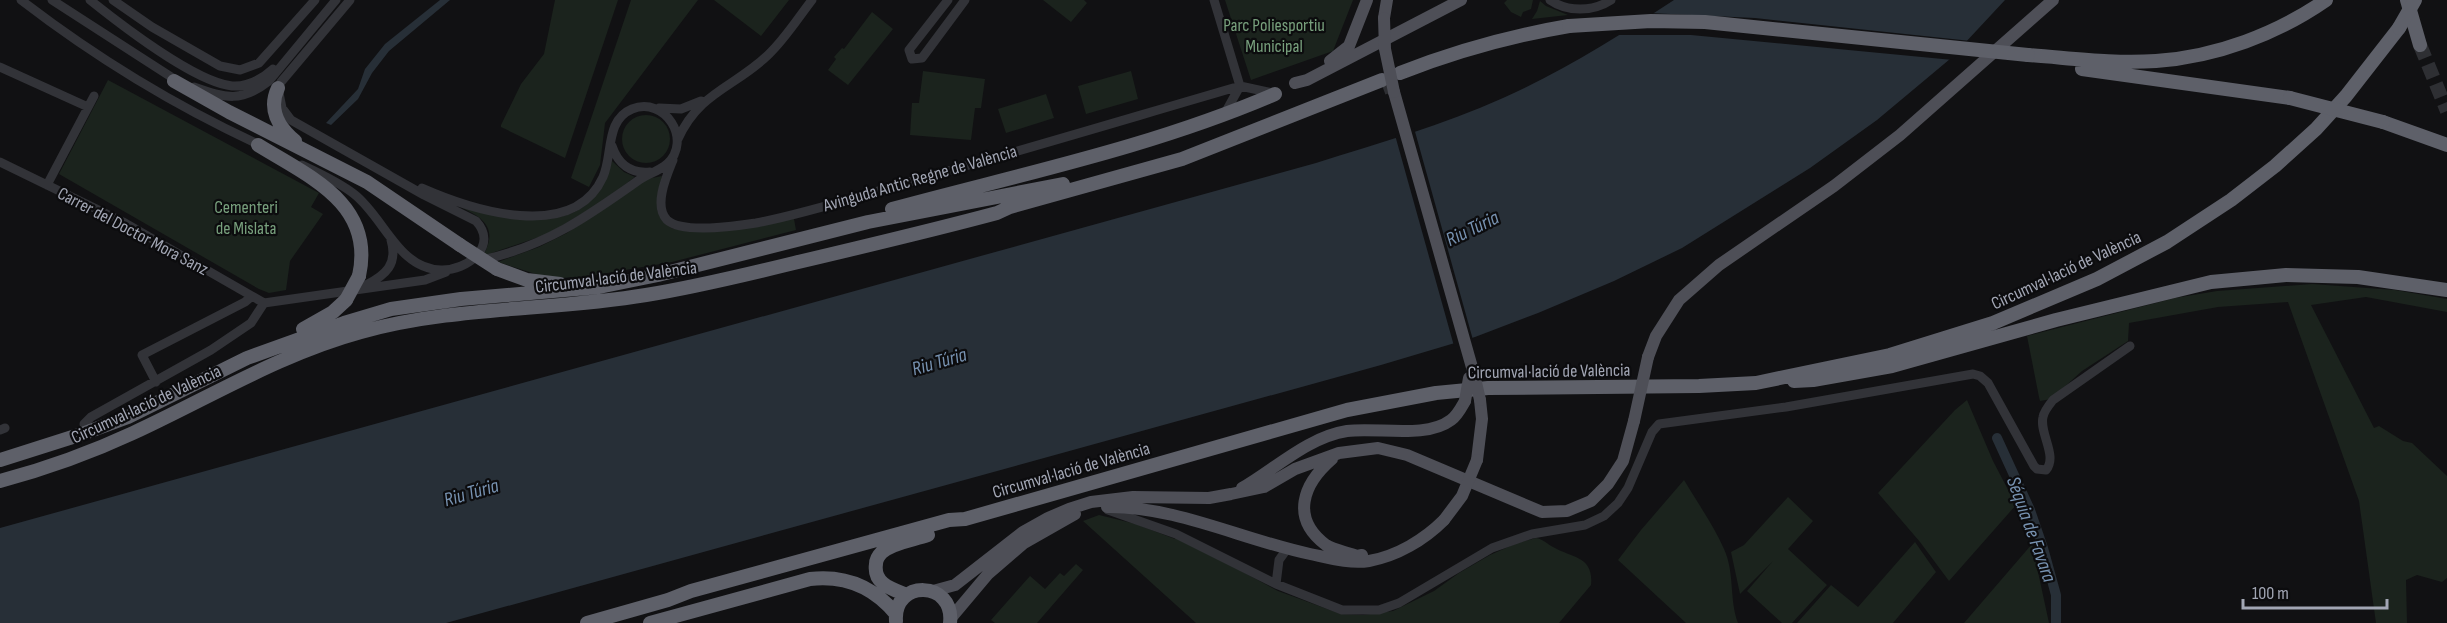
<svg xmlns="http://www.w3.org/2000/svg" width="2447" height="623" font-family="'Sofia Sans Condensed',sans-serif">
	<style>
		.green { fill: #1b231d }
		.water { fill: #272f37 }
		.pier { fill: #111113 }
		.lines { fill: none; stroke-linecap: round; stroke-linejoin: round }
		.canal { stroke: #272f37; stroke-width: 10 }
		.highway-tunnel { stroke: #2e2f33; stroke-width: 14; stroke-dasharray: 14 7; stroke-linecap: butt }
		.minor { stroke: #323338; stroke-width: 9 }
		.major { stroke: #4e4f57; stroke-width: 12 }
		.highway { stroke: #5e6069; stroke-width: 14 }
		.major-bridge { stroke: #4e4f57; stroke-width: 12 }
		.highway-bridge { stroke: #5e6069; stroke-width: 14 }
		.labels { text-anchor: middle; stroke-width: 4.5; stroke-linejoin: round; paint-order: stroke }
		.park-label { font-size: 18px; fill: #78a07d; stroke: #0c0c0e }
		.street-label { font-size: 18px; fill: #a2a6b4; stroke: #0c0c0e }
		.water-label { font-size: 20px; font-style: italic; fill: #7792b1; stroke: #0c0c0e }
	</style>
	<rect width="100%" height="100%" fill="#111113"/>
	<!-- green -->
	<path class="green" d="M555,0H618L565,158L501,127V125L521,84L544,54Z
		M631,0H698L605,123L600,165L589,187L571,178Z
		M714,0H789L761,36Z
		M1043,0H1084L1087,3L1071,22Z
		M1225,0H1353L1333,51L1251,80Z
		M1507,0H1533L1531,9L1523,12L1521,17L1511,12L1504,3Z
		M1540,1L1546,6L1568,15L1532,19L1537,11Z
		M872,12L893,29L848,85L828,70L836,59L834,57L842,48L844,49Z
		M923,71L985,79L981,108H975L971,140L910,135L912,103H919Z
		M1131,71L1138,99L1086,114L1078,86Z
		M108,80L319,193L311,207L323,214L290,261L286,290L269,293L259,289L59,174Z
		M1046,94L1054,118L1006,133L998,109Z
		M622 139a24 24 0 1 1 48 0a24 24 0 1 1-48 0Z
		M612,161L624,172L635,177L603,201L548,234L483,256C498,229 485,218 460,207C520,220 591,240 612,161Z
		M662,176C657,197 650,218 674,229L794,219L796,230L672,262L584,277L556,278L542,276L498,262L539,247L567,233L647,179Z
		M2312,284L2395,290L2447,299V312L2366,297L2311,305L2374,428L2379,426L2403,441L2412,443L2447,476V578L2442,582L2417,575L2406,580L2407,623H2376L2359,501L2288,302L2218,307L2129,323L2128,341L2082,371L2051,399L2040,401L2039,397L2027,336L2175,298L2217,291Z
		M1967,400L1993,461L2016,505L1949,581L1920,542L1878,493L1955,410Z
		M1684,480C1697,502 1714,526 1724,549C1735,573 1729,599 1738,623H1686L1618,560L1641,530Z
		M1788,497L1813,521L1788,549L1827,585L1792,623H1782L1747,591L1773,561L1740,594L1731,552L1744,545Z
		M1099,515L1136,524L1175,539L1177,536L1278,591L1341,614L1363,615L1393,611L1434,591L1459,573L1490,555L1517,543L1536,538C1543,539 1547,544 1553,547C1572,558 1594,556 1591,585L1559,623H1196L1083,521Z
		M1915,542L1936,572L1893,623H1797L1831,585L1858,607Z
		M2032,544L2049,623H1964Z
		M1076,564L1083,570L1037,623H995L991,620L1030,576L1045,589L1060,573L1064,576Z"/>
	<!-- water -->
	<path class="water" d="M440,0H450L389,51L372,73L358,99L331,125L326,123L358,89L365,69L385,44Z
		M1674,0H2005L1950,59L1877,120L1810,168L1682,248L1614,281L1538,313L1475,337L1381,365L446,623H0V528L1316,163C1379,143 1443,125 1503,98C1561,72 1621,35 1674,0Z"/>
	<!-- pier -->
	<path class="pier" d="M1649,13L1755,18L1971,41L1953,60L1691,35H1611Z
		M1414,128L1473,340L1454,346L1395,135Z"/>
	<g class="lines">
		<!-- canal -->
		<path class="canal" d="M1997,438L2030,510L2043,548L2056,595V623"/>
		<!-- highway-tunnel -->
		<path class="highway-tunnel" d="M2420,45L2447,111
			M1383,88L1402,81"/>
		<!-- minor -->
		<path class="minor" d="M21,0C95,57 177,107 262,146
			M52,0L179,82
			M90,0C120,24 195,82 232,86C248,87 262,79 273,69
			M113,0L152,27L220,66L240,70L259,63L315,0
			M948,0L909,50L912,59L922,58L965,0
			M1214,0L1240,86
			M1550,0C1567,12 1593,12 1611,0
			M0,67L88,107
			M1240,86L1273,93
			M194,87C226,98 241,103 269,81L336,0
			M659,108L681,109L701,101
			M1224,115L1240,86
			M678,139C699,92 735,87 768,55C785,39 798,18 812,0
			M612,146C618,164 631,174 650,172
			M673,160C667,175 653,206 667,220C682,234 737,226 756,223C808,213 859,196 909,182C1020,151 1130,118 1240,86
			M0,162L123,222L264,303
			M302,165C319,173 339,182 354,194C384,217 398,269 441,270C467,271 499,246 476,221L424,195L291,120L282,108L278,88L281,82L350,0
			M47,185L94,96
			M422,188C472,210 573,243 603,177C613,155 605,120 632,109C665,96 693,140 667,164C659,171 648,174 639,180C587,217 546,246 482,260
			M366,285C386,275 398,264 391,240
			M264,303L425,280L446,272
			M156,382L142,355L245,302L252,296
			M84,424L91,417L211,350L251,323L264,303
			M0,430L5,428
			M1108,510L1176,534L1276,584L1342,610H1379L1399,603L1492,548L1532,534L1585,525L1604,516L1618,503L1628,488L1652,432L1659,424L1786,407L1973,374L1980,376L1988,383L2034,466L2037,469L2046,470C2058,456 2039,433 2043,417C2044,411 2049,405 2053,400L2130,346
			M1276,584L1279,560L1287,549"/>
		<!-- major -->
		<path class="major" d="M1384,18L1387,0
			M1330,61L1349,46L1367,0
			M1295,83L1307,80L1461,0
			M1394,92L1475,378
			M1648,357L1656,336L1679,300L1719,265L1834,186L1900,135L2053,0
			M1332,459C1303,484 1290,518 1326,545C1333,550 1347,552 1357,556L1362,555
			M1477,460L1482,419L1480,400
			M1242,488C1275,469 1308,437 1347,431C1378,427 1426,439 1451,420C1457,416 1461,408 1465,401
			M1107,507C1176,506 1243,540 1310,554C1329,558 1350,564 1369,561C1397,556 1424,540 1444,520
			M933,591L955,585L1023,532L1048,518L1069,509L1091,502L1133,497L1209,498L1231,494L1264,487L1295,469L1339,453L1378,448L1407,455L1542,512L1567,511L1591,501L1608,484L1623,461L1634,421
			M951,618L988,574L1024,543L1075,514"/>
		<!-- highway -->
		<path class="highway" d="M2407,0L2420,45
			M2028,55C2071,58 2113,64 2156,61C2216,57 2277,34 2326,0
			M2082,69L2290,98
			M1400,73C1456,51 1510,36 1569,26
			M174,81L229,112L367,182L460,245
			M278,88C268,109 278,127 295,141
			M2383,122L2447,145
			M258,145C310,177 375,204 359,276
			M892,209C1021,174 1152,147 1275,94
			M497,269L527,280L560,284
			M303,329L333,312L346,300
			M1794,381L1813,380L1892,366L2056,320L2211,282L2286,275L2358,277L2447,290
			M0,460L82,434L128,417L247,358L344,323L391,309L461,299L599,287L658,275L868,222L1063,184
			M0,481C45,469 90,453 133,433C209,398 280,354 361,332C454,306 551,311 646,295C696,287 745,275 794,263C862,247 930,231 997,213L1010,207L1182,159L1382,80
			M907,595C892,589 873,584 876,564C876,560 879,555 882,552C894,542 914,540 928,535
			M896,621C893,579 955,580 950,623
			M587,623L668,600L691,591L949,520L965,519L1347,410L1436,393L1488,388L1699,386L1756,383L1890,355L1993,323L2097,279L2167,242L2231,200L2275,166L2316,129L2346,96L2399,28
			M650,623L810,579C845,575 873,586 896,614"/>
		<!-- major-bridge -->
		<path class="major-bridge" d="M1384,18L1385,49L1394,92
			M1475,378L1480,400
			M1465,401L1469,378
			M1634,421L1648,357
			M1444,520L1462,496L1477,460"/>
		<!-- highway-bridge -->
		<path class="highway-bridge" d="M1569,26L1651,21L1705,22L2028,55
			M2399,28L2415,0
			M2290,98L2383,122
			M460,245L497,269
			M346,300L359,276"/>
	</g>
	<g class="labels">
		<!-- park labels -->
		<g class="park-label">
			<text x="1274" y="31">Parc Poliesportiu<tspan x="1274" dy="21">Municipal</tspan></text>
			<text x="246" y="213">Cementeri<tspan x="246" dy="21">de Mislata</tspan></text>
		</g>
		<!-- street labels -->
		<g class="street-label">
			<text transform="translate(920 178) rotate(-16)" y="6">Avinguda Antic Regne de València</text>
			<text transform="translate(133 231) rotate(28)" y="6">Carrer del Doctor Mora Sanz</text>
			<text transform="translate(2066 270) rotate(-25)" y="6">Circumval·lació de València</text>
			<text transform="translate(616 277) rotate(-7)" y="6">Circumval·lació de València</text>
			<text transform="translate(1549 371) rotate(-1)" y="6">Circumval·lació de València</text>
			<text transform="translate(146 404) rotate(-25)" y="6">Circumval·lació de València</text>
			<text transform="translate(1071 470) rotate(-16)" y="6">Circumval·lació de València</text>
		</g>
		<!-- water labels -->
		<g class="water-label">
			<text transform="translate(1472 228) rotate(-26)" y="7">Riu Túria</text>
			<text transform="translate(939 361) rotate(-16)" y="7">Riu Túria</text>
			<text transform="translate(471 492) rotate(-16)" y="7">Riu Túria</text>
			<text transform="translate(2032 529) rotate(70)" y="7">Séquia de Favara</text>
		</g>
	</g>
	<!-- scale -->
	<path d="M2243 599v9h144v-9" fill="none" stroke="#a2a6b4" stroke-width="3"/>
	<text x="2252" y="599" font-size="18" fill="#a2a6b4" stroke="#0c0c0e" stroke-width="4.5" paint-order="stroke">100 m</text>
</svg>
